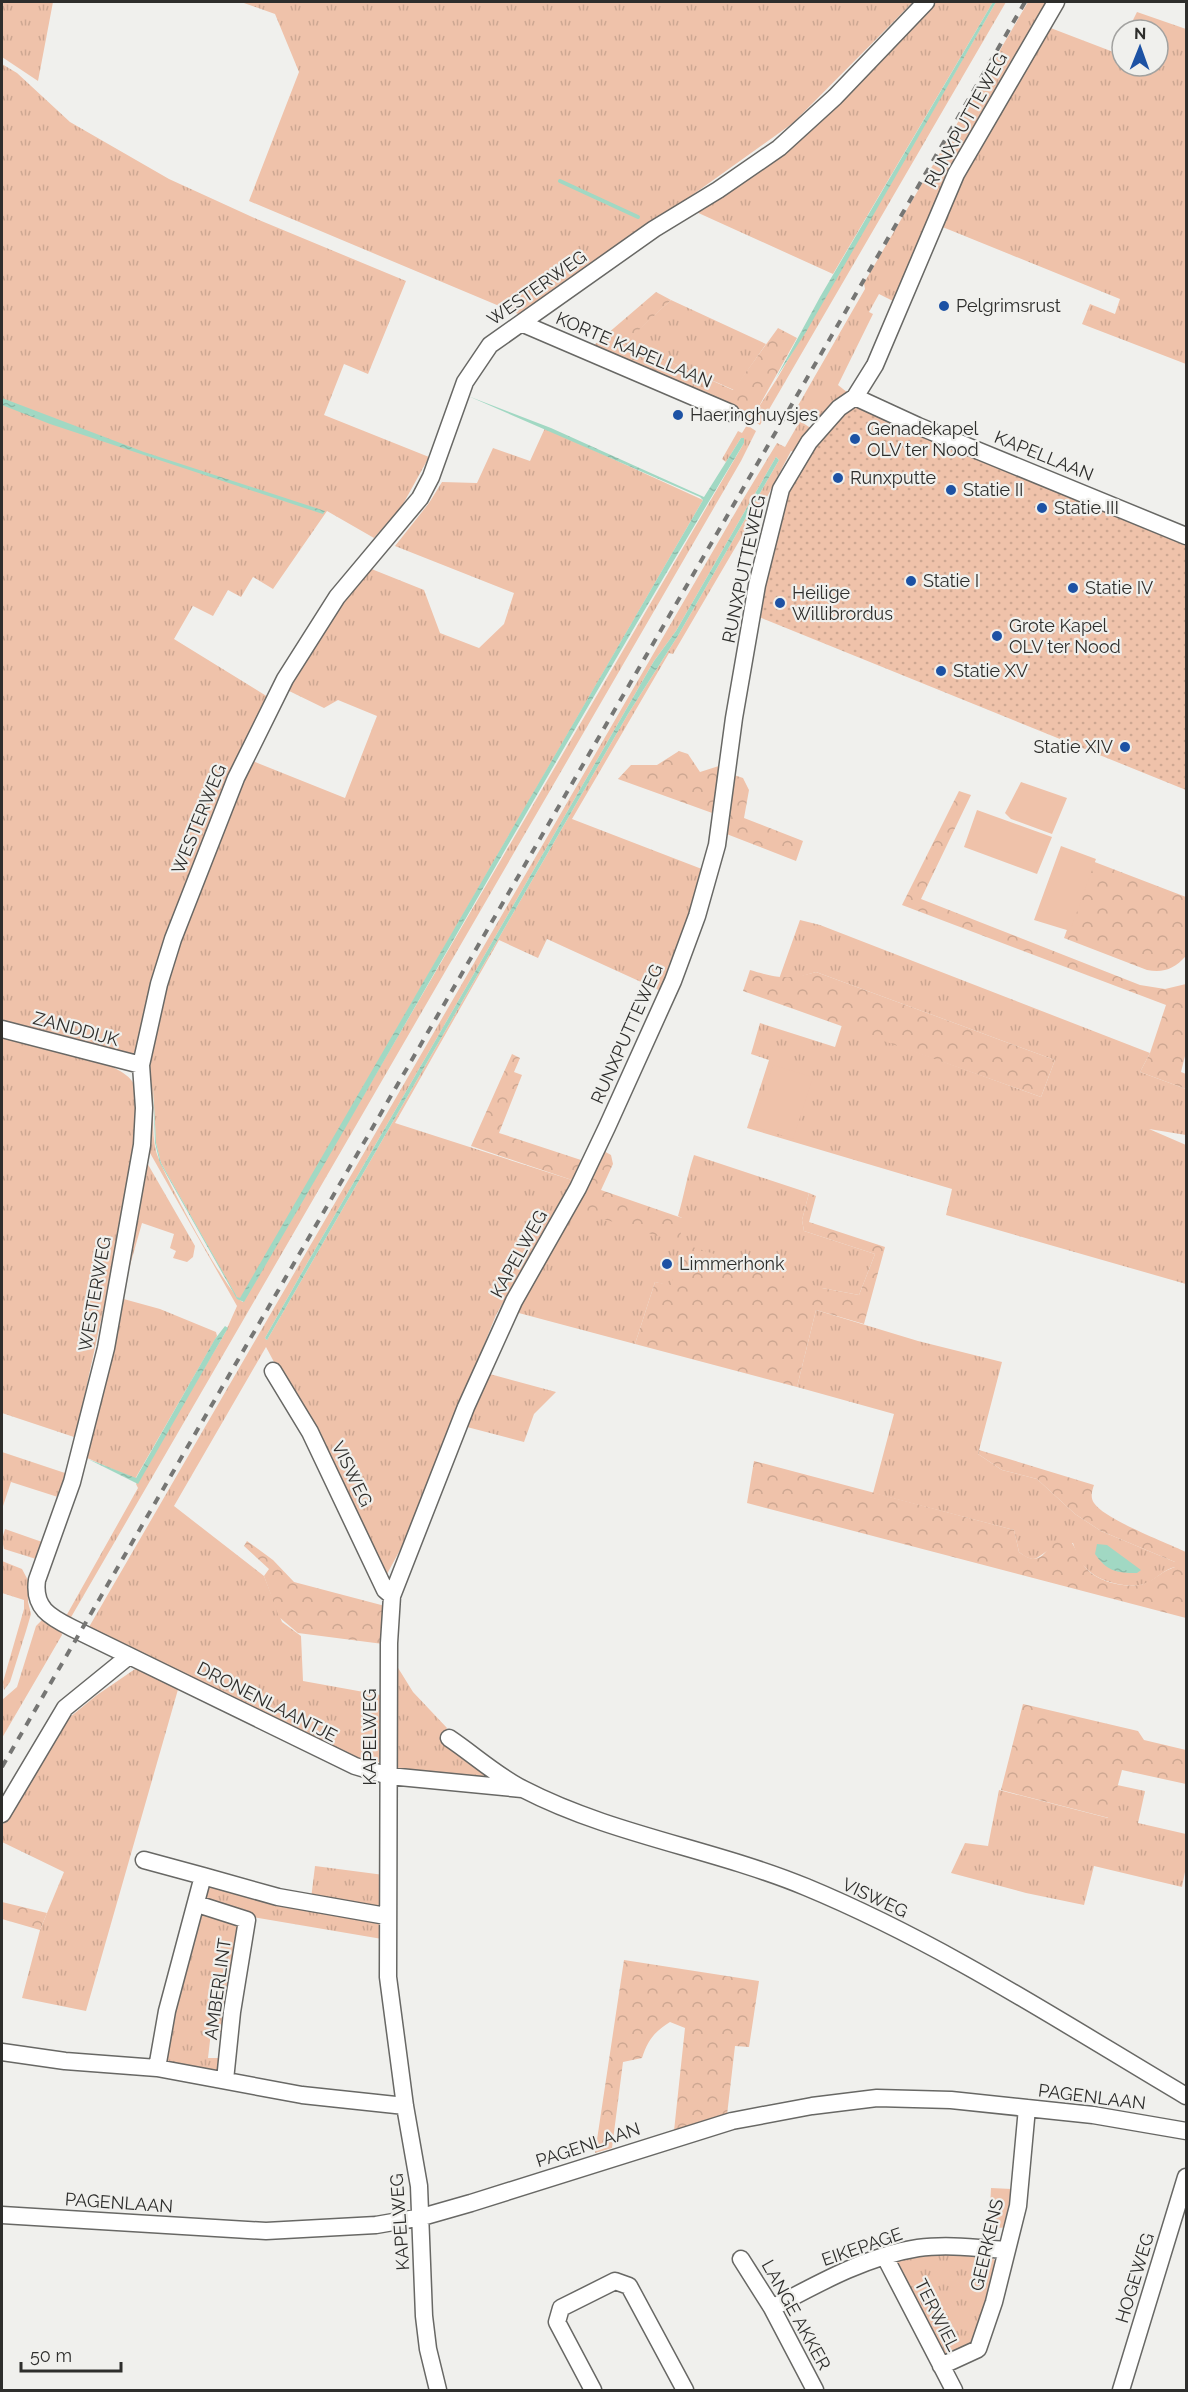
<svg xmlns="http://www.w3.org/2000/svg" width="1188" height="2392" font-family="Raleway,sans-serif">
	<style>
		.grass { fill: url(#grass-tufts); fill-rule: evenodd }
		.forest { fill: url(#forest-crowns) }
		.park { fill: url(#park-dots) }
		.pitch { fill: #efc2aa }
		.water { fill: url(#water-ripples) }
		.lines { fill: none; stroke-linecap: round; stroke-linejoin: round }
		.stream { stroke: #a1d8c3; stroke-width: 4 }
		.minor-casing { stroke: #686865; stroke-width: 19 }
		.minor { stroke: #fff; stroke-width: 16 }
		.rail { stroke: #767674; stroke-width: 4; stroke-dasharray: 8 8; stroke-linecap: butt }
		.poi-dot { fill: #1d52a4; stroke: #f0f0ed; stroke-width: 2 }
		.labels { text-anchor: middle; stroke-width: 4.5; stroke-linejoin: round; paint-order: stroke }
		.street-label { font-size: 18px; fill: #2e2e2c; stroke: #f0f0ed }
		.poi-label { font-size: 18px; fill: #2e2e2c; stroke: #f0f0ed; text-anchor: start }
	</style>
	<defs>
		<pattern id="grass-tufts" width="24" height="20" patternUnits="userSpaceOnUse" patternTransform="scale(1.5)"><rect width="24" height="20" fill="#efc2aa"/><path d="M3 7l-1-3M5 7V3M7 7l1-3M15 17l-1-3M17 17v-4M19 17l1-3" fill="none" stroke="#cda792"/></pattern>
		<pattern id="forest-crowns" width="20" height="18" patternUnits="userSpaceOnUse" patternTransform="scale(1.5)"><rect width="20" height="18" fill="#efc2aa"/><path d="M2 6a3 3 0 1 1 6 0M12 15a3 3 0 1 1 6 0" fill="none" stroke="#cda792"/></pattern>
		<pattern id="park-dots" width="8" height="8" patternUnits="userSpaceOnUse" patternTransform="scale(1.5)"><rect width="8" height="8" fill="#efc2aa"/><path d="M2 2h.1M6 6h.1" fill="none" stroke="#cda792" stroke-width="1.8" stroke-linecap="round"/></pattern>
		<pattern id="water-ripples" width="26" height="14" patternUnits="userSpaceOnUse" patternTransform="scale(1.5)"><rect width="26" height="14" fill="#a1d8c3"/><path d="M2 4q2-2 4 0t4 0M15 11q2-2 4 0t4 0" fill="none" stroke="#8bbaa8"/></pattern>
	</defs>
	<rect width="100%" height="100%" fill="#f0f0ed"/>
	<!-- grass -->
	<path class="grass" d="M2,2H53L38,81L2,57Z
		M241,2H913L793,123L523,316L249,201L299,72L275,14Z
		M931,2H993L833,274L694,211L768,163Z
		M996,2H1006L760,425L740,413V410L753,416L778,377Z
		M1028,2H1047L947,179L897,303L879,294L869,312L873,314L838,385L848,393L818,423L796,409L865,289L864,283Z
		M1137,12L1186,29V364L1082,324L1090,304L1115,314L1120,299L940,226L955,187L1048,27L1116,53L1122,42V66H1158V30H1128Z
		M2,64L17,73L70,122L169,179L259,220L406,281L368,374L344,364L324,415L429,457L402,506L374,538L327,511L273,589L253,577L241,597L228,590L213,616L193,606L174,639L268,697L137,1051L128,1056L2,1024Z
		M671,300L766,344L734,390L625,342Z
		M800,421L812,429L795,452L791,451L767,497L761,517L755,514L673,654L669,653L572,819L707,871L663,992L547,939L538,958L499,940L395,1123L572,1180L496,1315L406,1539L387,1574L266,1347L174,1506L264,1576L282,1622L301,1636L303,1681L386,1696L385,1757L376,1764L360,1761L89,1627L742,501L777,443L785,447ZM776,457L779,460L679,634L628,714L267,1340L265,1338L309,1260L654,661L676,631Z
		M747,425L756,431L741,461L70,1619L65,1618L138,1488L136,1484L225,1333L237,1306L150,1153L146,1075L175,951L250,760L345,798L377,716L338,700L324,708L285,689L310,645L369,568L424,590L440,633L479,648L504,624L514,593L395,546L429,503L442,482L477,483L493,448L530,461L545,428L703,500L241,1298H237L161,1163L156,1143L153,1086C154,1107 151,1131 156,1151C161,1171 229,1297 243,1302L744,443L741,438L726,462L722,459L738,431L742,433Z
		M800,920L820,925L1150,1053L1140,1072L1186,1089V1135L1149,1129L1186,1145V1284L946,1215L952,1189L747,1128L769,1060L751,1054L760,1023L835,1047L842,1025L1041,1097L1055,1060L816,972L792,979H779Z
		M2,1033C28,1041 119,1060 132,1081C155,1115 84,1380 77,1438L2,1413Z
		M694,1155L809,1193L802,1220L804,1231L875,1254L859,1295L822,1288L671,1286L655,1282L635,1344L515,1312L572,1209L682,1218L678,1216C684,1196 687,1176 694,1155Z
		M146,1161L195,1246L193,1257L187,1262L173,1258L176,1251L170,1248L174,1234L142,1223L127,1276Z
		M120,1298L160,1309L216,1332L217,1336L135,1479L85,1457L96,1422Z
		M816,1310L918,1341L1002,1362L978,1454L1002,1470L1037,1479L1075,1514L1101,1531L1175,1562V1567C1163,1570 1158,1578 1147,1583C1130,1590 1098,1582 1086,1568C1079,1562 1076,1552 1073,1543C1065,1545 1056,1547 1049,1550C1036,1557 1036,1565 1019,1552L1014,1530L873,1493L894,1414L797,1387Z
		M486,1373L556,1392L534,1414L524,1442L467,1427Z
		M2,1452L68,1474L61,1498L11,1482L2,1509Z
		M5,1529L45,1543L36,1559L4,1549L2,1539Z
		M2,1561L22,1569L30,1584L28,1602L31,1614L26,1631L10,1682L4,1690L3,1682L24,1609V1600L2,1593Z
		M42,1620L61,1630L62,1635L2,1738V1700L17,1687L36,1626Z
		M395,1663L413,1692L447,1728L440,1740L506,1782L397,1771Z
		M138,1667L179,1686L86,2011L22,1998L40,1930L64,1872L2,1842V1826L59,1726L97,1695Z
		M1117,1785L1145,1791L1138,1823L1186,1834V1867L1182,1887L1094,1866L1084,1905L1026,1893L951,1873L965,1843L988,1846L999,1790L1108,1818Z
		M315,1866L384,1875L381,1903L377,1907L311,1899Z
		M209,1885L379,1922L382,1939L252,1917L242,1909L205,1900Z
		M203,1913L241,1925L224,2032H211L208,2058H220L218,2073L166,2064L163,2055L200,1916Z
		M991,2188L1012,2189L1008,2227L989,2229Z
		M932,2251L990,2255L996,2262L974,2343L949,2356L945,2355L896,2265L901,2256Z"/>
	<!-- forest -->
	<path class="forest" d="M656,292L671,300L626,342L733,390L778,328L797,338L753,417L593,346Z
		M679,751L688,754L700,772L722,765L715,814L618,779L631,765H657Z
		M731,774L743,778L749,790L744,818L803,841L796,861L724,833Z
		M959,791L971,795L921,899L1140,985L1165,989L1186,984V1052L1181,1072L1186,1074V1089L1140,1072L1150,1053L1166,1005L902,905Z
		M1092,861L1186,897V956C1174,969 1164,973 1147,970L1064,938Z
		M750,970C777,978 787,980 816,972L1055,1060L1041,1097L743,991Z
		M512,1054L520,1058L514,1072L522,1075L499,1133L581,1160L572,1180L471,1146Z
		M602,1150L611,1155L613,1164L601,1190L682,1218L680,1243L572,1209Z
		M809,1193L816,1196L809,1222L885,1247L864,1324L816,1310L797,1387L635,1344L655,1282L671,1285L683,1244L822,1288L859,1295L875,1254L804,1231L802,1220Z
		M979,1450L1094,1485C1092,1491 1090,1497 1094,1503C1104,1519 1167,1543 1186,1552V1618L747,1503L754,1461L1014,1530L1019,1552C1048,1574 1045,1535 1068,1538C1076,1546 1078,1558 1085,1567C1096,1582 1129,1590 1146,1583C1157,1578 1162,1571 1175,1567V1562L1101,1531L1075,1514L1037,1479L1002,1470L978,1454Z
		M247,1541L273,1560L294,1582L385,1606L383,1644L298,1633L279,1617L264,1576L269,1569L244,1546Z
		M1023,1704L1138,1731L1144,1740L1186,1750V1784L1122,1770L1109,1818L1001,1790Z
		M2,1902L47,1913L40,1930L2,1919Z
		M624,1960L759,1981L749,2047L735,2046L727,2115L674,2131L685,2028L670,2022C654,2032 648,2040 642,2058L623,2062L612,2148L595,2153Z"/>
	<!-- park -->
	<path class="park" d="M855,401L1186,537V790L754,615L763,566L801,455Z"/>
	<!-- pitch -->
	<path class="pitch" d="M1021,782L1067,798L1052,834L1011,819L1005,813Z
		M977,810L1052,837L1037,874L964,847Z
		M1061,846L1096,859L1070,931L1034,920Z
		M773,1065L813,1077L793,1139L753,1126Z"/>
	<!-- water -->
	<path class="water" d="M993,2H996L806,332L776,378L820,297Z
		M468,396L551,428L704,497L741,438H744V443C573,726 412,1016 244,1302L237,1299L160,1163L155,1143L153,1086L156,1143L161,1163L237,1297L240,1298L703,500L700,497Z
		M2,398L144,452L325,511L323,514L50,424L2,405Z
		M776,457L779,460L679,634L628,714L267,1340L265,1338L309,1260L654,661L676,631Z
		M225,1326L228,1328L225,1333L138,1484L88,1459L136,1478L215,1339Z
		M1097,1544L1107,1545L1141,1570L1137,1573C1116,1573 1107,1571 1095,1554Z"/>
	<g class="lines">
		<!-- stream -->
		<path class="stream" d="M560,181L638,217"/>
		<!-- minor casing -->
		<g class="minor-casing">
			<path id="minor" d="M521,323L731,413
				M855,397L918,426L1186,536
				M2,1029L141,1065
				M273,1371L310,1432L385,1590L392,1596
				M449,1738C473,1754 497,1776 523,1789C612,1835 714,1849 806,1887C941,1943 1061,2022 1186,2096
				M522,1789L389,1776L355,1766L72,1628C50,1617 33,1608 37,1580L72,1482L106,1348L142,1145L144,1108L141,1065L159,984L173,939L236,778L285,679L337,597L420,498L431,477L465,382L490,345L654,229L718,190L779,148L835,97L926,2
				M2,1814L65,1708L129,1656
				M144,1860L203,1876
				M197,1904L247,1920L232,2012L225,2080
				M2,2052L65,2061L157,2068L302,2095L405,2106
				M157,2068L167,2011L203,1876L278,1897L386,1916
				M2,2215L266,2231L376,2225L422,2217L471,2203L732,2121L812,2106L877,2098L951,2100L1093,2115L1186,2131
				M885,2257L954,2390
				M741,2259L772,2308L815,2390
				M772,2308C817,2284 867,2256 918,2248C947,2244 978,2248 1007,2250
				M941,2366L978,2349L994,2302L1018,2206L1027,2108
				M438,2390L428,2349L424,2316L419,2186L405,2106L388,1977L389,1643L392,1596L466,1407L514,1301L578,1188L607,1127L673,981L697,916L717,845L734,718L757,585L781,489L809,442L839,408L855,397L875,365L956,174L1056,2
				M593,2390L557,2322L561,2308L615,2281L629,2286L685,2390
				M1121,2390L1186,2177"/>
		</g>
		<!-- minor -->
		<use href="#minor" class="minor"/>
		<!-- rail -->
		<path class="rail" d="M2,1767L1025,2"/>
	</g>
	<!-- markers -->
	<g class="poi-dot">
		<circle cx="944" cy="306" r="6"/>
		<circle cx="678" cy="415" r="6"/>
		<circle cx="855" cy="439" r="6"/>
		<circle cx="838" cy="478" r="6"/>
		<circle cx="951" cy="490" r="6"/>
		<circle cx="1042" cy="508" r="6"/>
		<circle cx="911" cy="581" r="6"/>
		<circle cx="1073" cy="588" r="6"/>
		<circle cx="780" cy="603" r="6"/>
		<circle cx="997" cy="636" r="6"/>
		<circle cx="941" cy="671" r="6"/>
		<circle cx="1125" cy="747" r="6"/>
		<circle cx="667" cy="1264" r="6"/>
	</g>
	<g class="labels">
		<!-- street labels -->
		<g class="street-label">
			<text transform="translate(966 120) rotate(-61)" y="6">RUNXPUTTEWEG</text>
			<text transform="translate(537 288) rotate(-35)" y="6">WESTERWEG</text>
			<text transform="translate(634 350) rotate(23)" y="6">KORTE KAPELLAAN</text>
			<text transform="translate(1044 456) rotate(22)" y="6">KAPELLAAN</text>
			<text transform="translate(744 569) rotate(-78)" y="6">RUNXPUTTEWEG</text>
			<text transform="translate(199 819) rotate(-68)" y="6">WESTERWEG</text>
			<text transform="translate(76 1029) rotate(15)" y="6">ZANDDIJK</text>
			<text transform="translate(627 1034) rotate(-66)" y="6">RUNXPUTTEWEG</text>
			<text transform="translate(519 1254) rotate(-61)" y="6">KAPELWEG</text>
			<text transform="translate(95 1294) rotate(-80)" y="6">WESTERWEG</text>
			<text transform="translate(352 1474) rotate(64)" y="6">VISWEG</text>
			<text transform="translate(267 1702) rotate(27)" y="6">DRONENLAANTJE</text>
			<text transform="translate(370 1737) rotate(-90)" y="6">KAPELWEG</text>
			<text transform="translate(875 1898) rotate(25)" y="6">VISWEG</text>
			<text transform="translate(218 1989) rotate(-82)" y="6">AMBERLINT</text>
			<text transform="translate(1092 2097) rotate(7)" y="6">PAGENLAAN</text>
			<text transform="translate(588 2145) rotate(-18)" y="6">PAGENLAAN</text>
			<text transform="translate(119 2203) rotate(4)" y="6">PAGENLAAN</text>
			<text transform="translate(400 2222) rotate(-94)" y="6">KAPELWEG</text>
			<text transform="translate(987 2245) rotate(-77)" y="6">GEERKENS</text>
			<text transform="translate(862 2247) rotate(-19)" y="6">EIKEPAGE</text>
			<text transform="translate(1135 2278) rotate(-73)" y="6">HOGEWEG</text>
			<text transform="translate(796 2315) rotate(61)" y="6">LANGE AKKER</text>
			<text transform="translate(937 2315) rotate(63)" y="6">TERWIEL</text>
		</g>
		<!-- poi labels -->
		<g class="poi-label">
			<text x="956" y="312">Pelgrimsrust</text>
			<text x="690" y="421">Haeringhuysjes</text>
			<text x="867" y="435">Genadekapel<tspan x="867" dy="21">OLV ter Nood</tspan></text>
			<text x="850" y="484">Runxputte</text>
			<text x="963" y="496">Statie II</text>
			<text x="1054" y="514">Statie III</text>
			<text x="923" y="587">Statie I</text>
			<text x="1085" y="594">Statie IV</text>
			<text x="792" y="599">Heilige<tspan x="792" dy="21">Willibrordus</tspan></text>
			<text x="1009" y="632">Grote Kapel<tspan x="1009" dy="21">OLV ter Nood</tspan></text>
			<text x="953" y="677">Statie XV</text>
			<text x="1113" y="753" text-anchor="end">Statie XIV</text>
			<text x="679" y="1270">Limmerhonk</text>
		</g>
	</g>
	<!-- border -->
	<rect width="1188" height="2392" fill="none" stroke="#2e2e2c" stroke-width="6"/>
	<!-- north arrow -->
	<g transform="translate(1140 48) rotate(1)"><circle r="28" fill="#f0f0ed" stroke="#a2a2a0" stroke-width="1.5"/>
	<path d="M0-4.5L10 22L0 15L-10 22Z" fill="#1d52a4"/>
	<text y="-9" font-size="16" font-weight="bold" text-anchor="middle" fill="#2e2e2c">N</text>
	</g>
	<!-- scale -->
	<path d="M21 2362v9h100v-9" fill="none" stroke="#2e2e2c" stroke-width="3"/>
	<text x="30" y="2362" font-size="18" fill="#2e2e2c" stroke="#f0f0ed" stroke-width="4.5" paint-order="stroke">50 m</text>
</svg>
